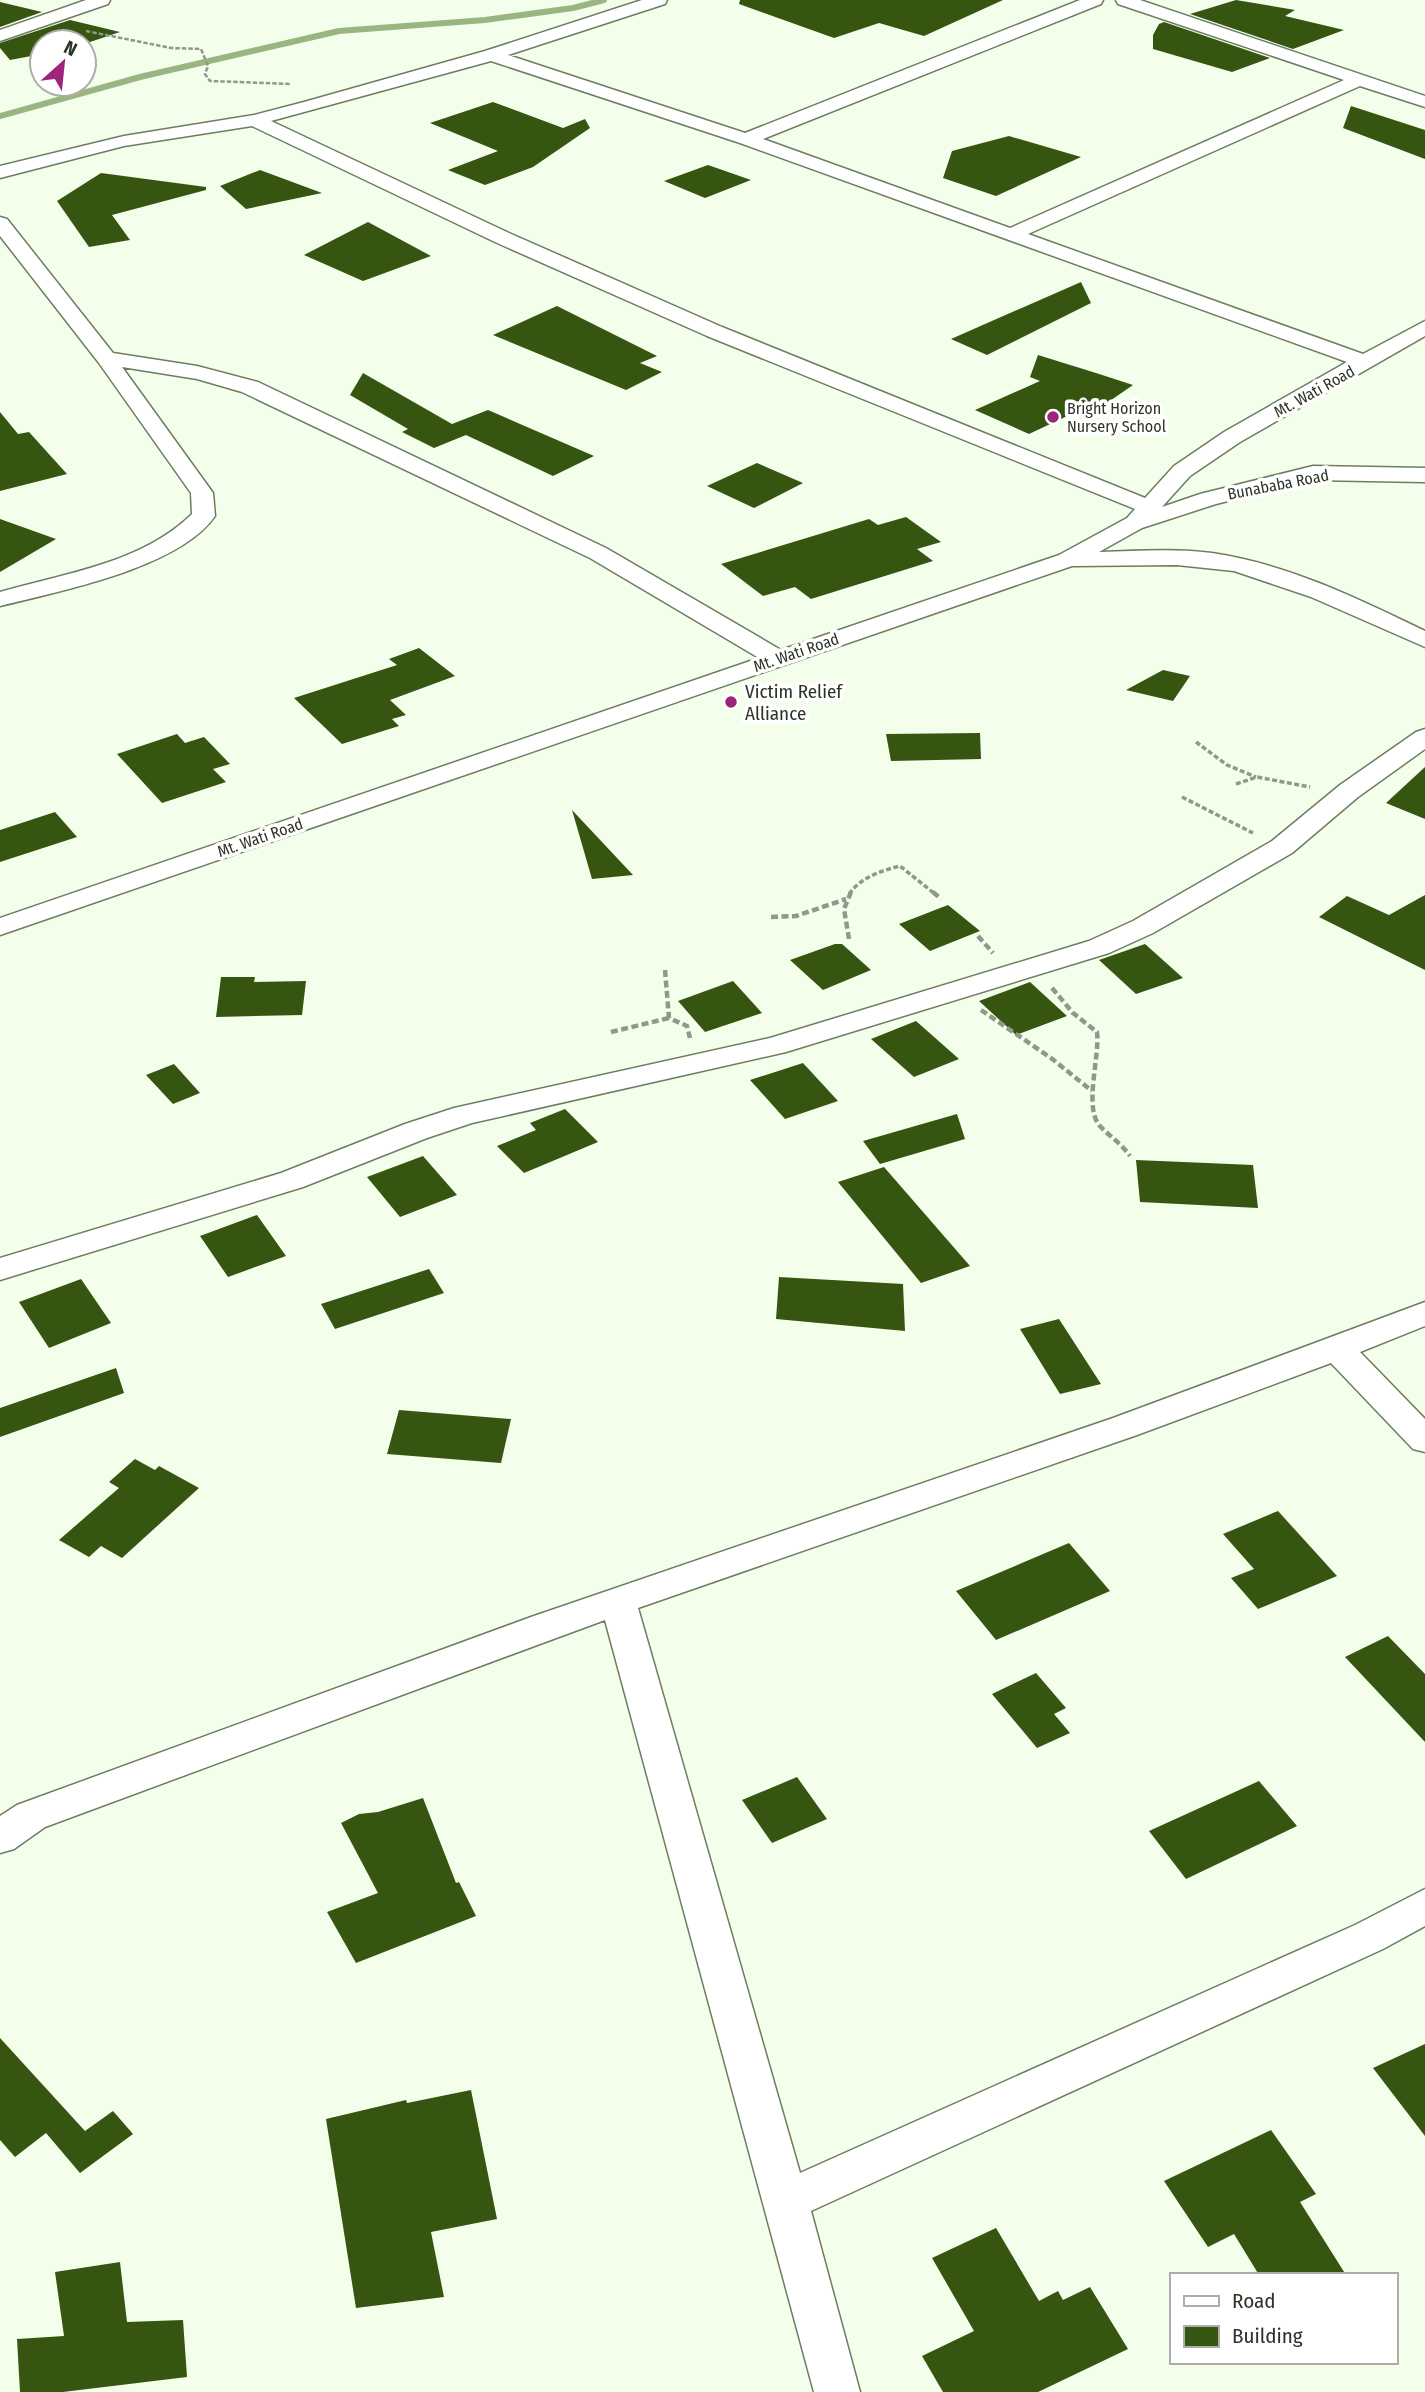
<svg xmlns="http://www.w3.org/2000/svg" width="1425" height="2392" font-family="'Fira Sans Condensed',sans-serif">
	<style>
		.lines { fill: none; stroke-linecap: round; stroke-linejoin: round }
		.stream { stroke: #99b682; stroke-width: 6 }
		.building { fill: #355511 }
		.street-casing { stroke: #6d7d61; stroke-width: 3 }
		.path-far2 { stroke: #8f9889; stroke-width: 2.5; stroke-dasharray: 4.5 2; stroke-linecap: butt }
		.path-far1 { stroke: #8f9889; stroke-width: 3.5; stroke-dasharray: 5 2.5; stroke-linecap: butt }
		.path { stroke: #8f9889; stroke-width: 4.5; stroke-dasharray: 7 3.5; stroke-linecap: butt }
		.street { fill: #fff; fill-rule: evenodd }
		.poi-dot { fill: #9e257c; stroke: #fff; stroke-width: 2.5 }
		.labels { text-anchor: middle; stroke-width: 7; stroke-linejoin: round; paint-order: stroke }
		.far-street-label { font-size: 16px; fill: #2d3428; stroke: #fff }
		.far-poi-label { font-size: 16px; fill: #2d3428; stroke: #fff; text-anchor: start }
		.poi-label { font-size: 19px; fill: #2d3428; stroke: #fff; text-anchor: start }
	</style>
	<rect width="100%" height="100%" fill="#f3feeb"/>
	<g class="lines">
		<!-- stream -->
		<path class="stream" d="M0,116L140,77L339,31L485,20L573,8L604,0"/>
	</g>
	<!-- building -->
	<path class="building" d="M740,0H1003L924,36L879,23L834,38L739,4Z
		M1236,0L1295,10L1285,16L1344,30L1293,49L1190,14Z
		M0,2L42,12L0,27Z
		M70,20L120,32L84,44V42H42V54L10,60L0,48V43Z
		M1164,22L1270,58L1232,72L1153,49V35L1159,24Z
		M493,102L563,128L585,119L590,128L533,167L485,185L448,170L498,151L430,123Z
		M1351,106L1425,130V159L1343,128Z
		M1009,136L1081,157L996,196L943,178L952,151Z
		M708,165L751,180L705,198L664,181Z
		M260,170L322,193L246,209L220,186Z
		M101,173L206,187V190L112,215L130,240L89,247L57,201Z
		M368,222L431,256L363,281L304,255Z
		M1081,282L1091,303L987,355L951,339Z
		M557,306L657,356L640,363L662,372L626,390L493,335Z
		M1038,355L1096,373L1133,385L1104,405L1097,402L1029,434L975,410L1040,381L1030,377Z
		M363,373L452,424L488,410L594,456L553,476L466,435L434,448L402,432L408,429L350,395Z
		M0,412L18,434L29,432L67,474L0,491Z
		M757,463L803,483L754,508L707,486Z
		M906,517L941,542L917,549L933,561L811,599L795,587L763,596L721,564L869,519L878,525Z
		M0,519L56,539L0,572Z
		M419,648L455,676L390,700L406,715L392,719L399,726L342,744L294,698L397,665L389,659Z
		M1163,670L1190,676L1173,701L1126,690Z
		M980,733L981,759L891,761L886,734Z
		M177,734L185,743L204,737L230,764L213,769L226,782L162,803L117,754Z
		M1425,767V819L1386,803Z
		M572,810L633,875L592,879Z
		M55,812L77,837L0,862V830Z
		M1425,895V970L1319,917L1347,896L1389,915Z
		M948,905L980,931L930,951L899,924Z
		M835,944H842L871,970L823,990L790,960Z
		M1145,944L1183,978L1136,994L1099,960Z
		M221,977H255L254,982L306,981L302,1015L216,1017Z
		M733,981L762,1013L705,1032L678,1001Z
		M1030,982L1067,1016L1016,1035L979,1001Z
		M916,1021L959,1059L914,1077L871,1039Z
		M803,1063L838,1101L785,1119L750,1080Z
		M174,1064L200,1093L173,1104L146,1075Z
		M565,1109L598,1142L524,1173L497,1146L536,1130L530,1123Z
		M957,1114L965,1139L880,1164L863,1141Z
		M423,1156L457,1195L400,1217L367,1177Z
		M1136,1160L1253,1165L1258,1208L1140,1202Z
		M884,1167L970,1266L921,1283L838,1182Z
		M257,1215L286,1256L228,1277L200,1236Z
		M429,1269L444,1293L335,1329L321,1304Z
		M779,1277L903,1284L905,1331L776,1319Z
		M81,1279L111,1323L49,1348L19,1302Z
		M1059,1319L1101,1384L1060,1394L1020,1329Z
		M116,1368L124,1393L0,1437V1408Z
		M399,1410L511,1419L501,1463L387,1454Z
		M135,1459L155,1470L159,1466L199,1488L122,1558L101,1546L89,1557L59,1540L119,1488L109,1482Z
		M1278,1511L1337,1576L1258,1609L1231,1578L1254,1569L1223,1534Z
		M1069,1543L1110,1591L996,1640L956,1591Z
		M1388,1636L1425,1674V1742L1345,1657Z
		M1036,1673L1066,1708L1054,1714L1070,1733L1037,1748L992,1694Z
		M797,1777L827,1819L772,1843L742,1800Z
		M1259,1781L1297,1826L1186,1879L1149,1831Z
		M423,1798L456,1883L459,1882L476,1916L356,1963L327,1912L378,1893L341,1823L359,1814L378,1812Z
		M0,2038L85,2131L113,2111L133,2134L80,2173L46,2133L15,2157L0,2140Z
		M1425,2044V2136L1373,2068Z
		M471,2090L497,2219L431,2232L444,2297L356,2308L326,2119L406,2100L407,2103Z
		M1271,2130L1316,2194L1300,2202L1346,2275H1259L1234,2234L1208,2247L1164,2181Z
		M996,2228L1039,2301L1058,2291L1063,2300L1090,2287L1128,2349L1038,2392H943L922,2356L974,2331L932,2258Z
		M120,2262L127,2322L183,2320L187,2377L63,2392H20L17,2339L64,2336L55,2272Z"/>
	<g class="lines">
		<!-- street casing -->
		<g class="street-casing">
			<path id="street" d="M86,0H110L108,4L0,41V30Z
				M642,0H667L665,4L508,55L745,133L1080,0H1103L1101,4L763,139L1010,228L1344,80L1118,4L1116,0H1140L1425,96V107L1360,86L1028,234L1363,354L1425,321V336L1240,442L1190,476L1162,507L1200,494L1313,466L1425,468V482L1313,480L1216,504L1142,528L1099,552C1136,551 1175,548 1212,553C1287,564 1357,598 1425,631V647L1311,597L1234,571L1177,565L1072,566L0,935V918L759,658L590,558L242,392L197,379L122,367L213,493L215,516C179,568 60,591 0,606V592C66,573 142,563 192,514L191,493L99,363L0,236V217L7,219L113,353L197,366L258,382L606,548L781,650L1059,555L1127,518L1135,509L707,336L495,242L252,126L124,146L0,178V166L124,136L254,115L304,102L485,51ZM491,61L740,143L1347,362L1224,432L1174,466L1145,498L722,327L509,233L271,121Z
				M1425,729V749L1358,797L1292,853L1153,933L1109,953L786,1052L472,1123L427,1138L303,1187L0,1280V1258L281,1173L405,1124L454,1108L770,1038L1089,941L1133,921L1272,841L1340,785L1416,732Z
				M1425,1302V1326L1360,1352L1425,1419V1452L1413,1449L1331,1363L1137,1435L638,1608L800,2173L1355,1925L1425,1889V1926L1383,1949L811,2211L860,2392H814L605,1620L45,1827L14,1849L0,1853V1816L17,1805L531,1617L1113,1418Z"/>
		</g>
		<!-- path-far2 -->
		<path class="path-far2" d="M86,31L171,48L201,49L208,66L205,74L210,81L291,84"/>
		<!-- path-far1 -->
		<path class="path-far1" d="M1196,742L1227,765L1256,777
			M1236,784L1257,777L1310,787
			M1182,797L1253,833
			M849,894C861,877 881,871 900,866L935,894"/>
		<!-- path -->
		<path class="path" d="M933,892L941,899
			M771,917L796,916L846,899
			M978,936L993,953
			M849,939L844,909L851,892
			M665,970L669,1018L687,1026L690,1038
			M1052,988L1073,1013L1097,1032C1100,1056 1084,1106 1099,1125C1109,1136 1121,1143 1130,1156
			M981,1010L1051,1058L1092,1091
			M611,1032L669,1018"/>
		<!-- street -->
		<use href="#street" class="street"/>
	</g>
	<!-- markers -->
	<g class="poi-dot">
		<circle cx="1053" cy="417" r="7"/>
		<circle cx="731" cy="702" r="7"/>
	</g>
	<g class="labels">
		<!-- far-street labels -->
		<g class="far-street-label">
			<text transform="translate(1314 391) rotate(-29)" y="6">Mt. Wati Road</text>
			<text transform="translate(1278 484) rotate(-11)" y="6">Bunababa Road</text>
			<text transform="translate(796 652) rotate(-19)" y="6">Mt. Wati Road</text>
			<text transform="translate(260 837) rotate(-19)" y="6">Mt. Wati Road</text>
		</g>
		<!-- far-poi labels -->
		<g class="far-poi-label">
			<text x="1067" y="414">Bright Horizon<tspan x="1067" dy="18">Nursery School</tspan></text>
		</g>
		<!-- poi labels -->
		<g class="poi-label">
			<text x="745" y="698">Victim Relief<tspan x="745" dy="22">Alliance</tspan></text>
		</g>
	</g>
	<!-- legend -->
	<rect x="1170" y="2273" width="228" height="91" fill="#ffffff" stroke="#abaea9" stroke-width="2"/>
	<rect x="1184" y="2296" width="35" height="10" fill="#ffffff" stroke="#abaea9" stroke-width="2"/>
	<text x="1232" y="2308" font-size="21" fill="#2d3428">Road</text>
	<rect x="1184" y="2326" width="35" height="21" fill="#355511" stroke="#abaea9" stroke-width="2"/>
	<text x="1232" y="2343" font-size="21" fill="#2d3428">Building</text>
	<!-- north arrow -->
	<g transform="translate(63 63) rotate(27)"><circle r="33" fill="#ffffff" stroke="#abaea9" stroke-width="2"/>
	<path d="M0-5L12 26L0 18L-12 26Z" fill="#9e257c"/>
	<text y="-10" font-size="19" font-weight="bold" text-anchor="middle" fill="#2d3428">N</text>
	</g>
</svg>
